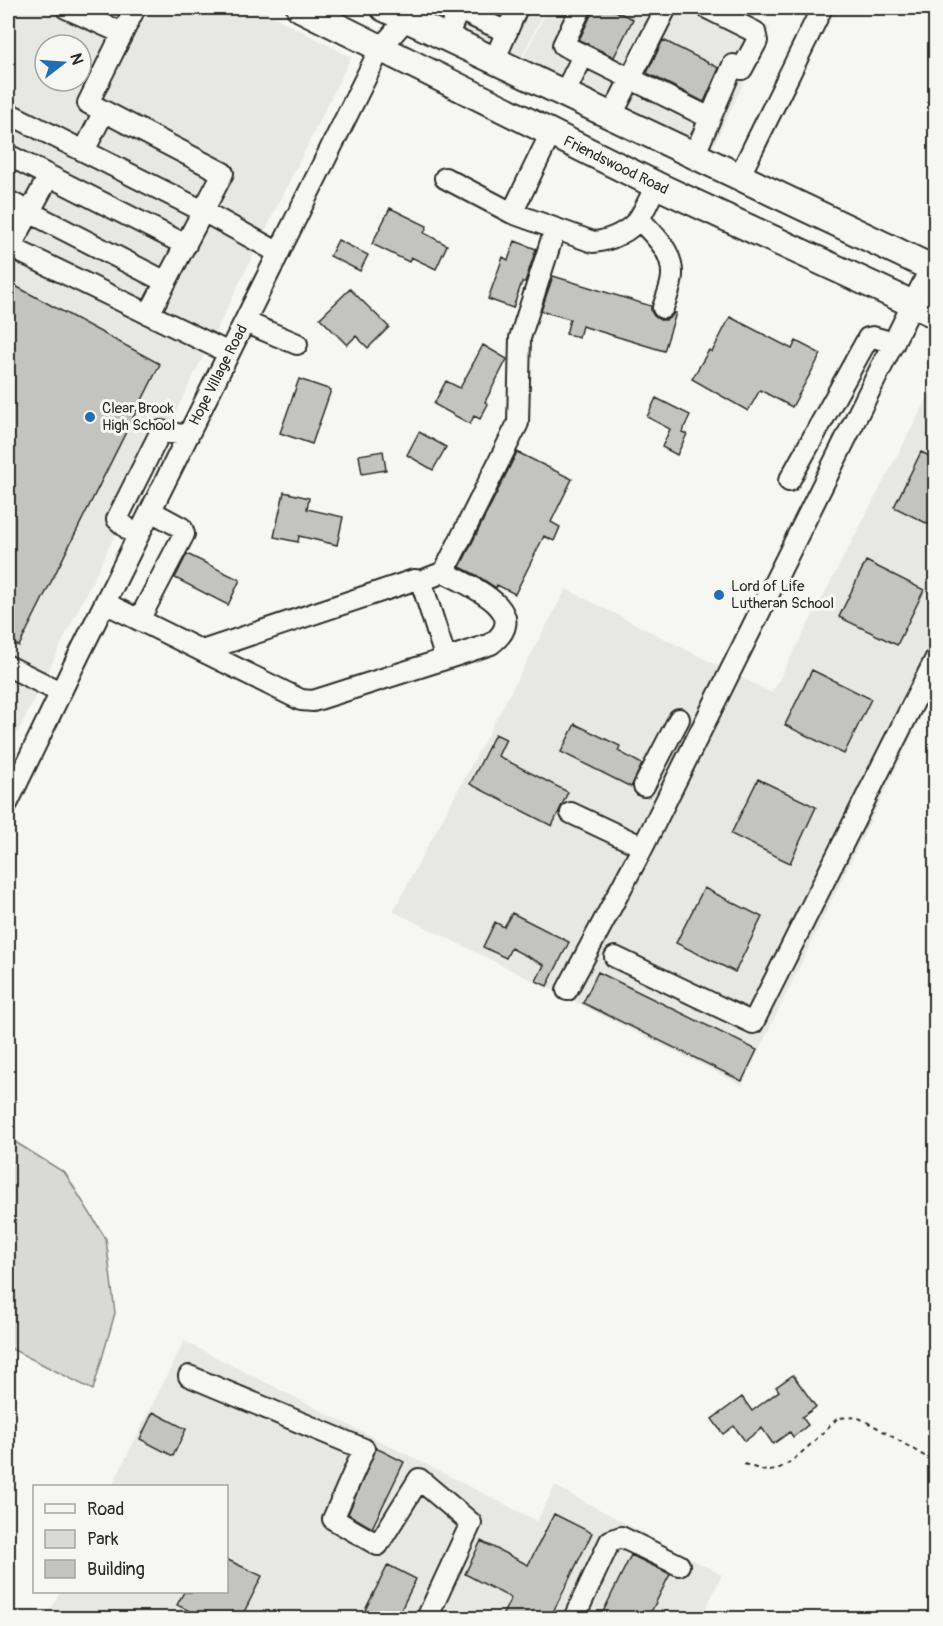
<svg xmlns="http://www.w3.org/2000/svg" width="943" height="1626" font-family="Pangolin,sans-serif">
	<style>
		.built { fill: #e7e7e3; fill-rule: evenodd }
		.green { fill: #d9d9d5; stroke: #828280; stroke-width: 1.5 }
		.building { fill: #c3c3c0; stroke: #2b2b2b; stroke-width: 1.5 }
		.lines { fill: none; stroke-linecap: round; stroke-linejoin: round }
		.minor-casing { stroke: #2b2b2b; stroke-width: 24 }
		.major-casing { stroke: #2b2b2b; stroke-width: 30 }
		.path { stroke: #2b2b2b; stroke-width: 2; stroke-dasharray: 4.5 4.5; stroke-linecap: butt }
		.minor { stroke: #f6f6f2; stroke-width: 20 }
		.major { stroke: #f6f6f2; stroke-width: 26 }
		.poi-dot { fill: #1f6fb2; stroke: #f6f6f2; stroke-width: 2 }
		.labels { text-anchor: middle; stroke-width: 6; stroke-linejoin: round; paint-order: stroke }
		.street-label { font-size: 15px; fill: #2b2b2b; stroke: #f6f6f2 }
		.poi-label { font-size: 15px; fill: #2b2b2b; stroke: #f6f6f2; text-anchor: start }
	</style>
	<rect width="100%" height="100%" fill="#f6f6f2"/>
	<filter id="ink" filterUnits="userSpaceOnUse"><feTurbulence type="fractalNoise" baseFrequency=".0167" numOctaves="2"/><feDisplacementMap in="SourceGraphic" scale="12" xChannelSelector="R" yChannelSelector="G"/><feConvolveMatrix kernelMatrix="1 2 1 2 8 2 1 2 1" color-interpolation-filters="sRGB"/></filter>
	<g filter="url(#ink)">
		<!-- built -->
		<path class="built" d="M8,8H257L351,57L8,752ZM45,45H81V81H45Z
			M427,8H546L520,60L425,12Z
			M548,8H729L770,28L712,149L522,61Z
			M935,384V688L742,1085L393,911L566,589L772,693Z
			M184,1341L537,1521L555,1486L722,1575L701,1618H54L48,1616L60,1592H226V1486H112Z"/>
		<!-- green -->
		<path class="green" d="M12,1140L65,1173L106,1239L115,1313L93,1390L8,1347V1148Z"/>
		<!-- building -->
		<path class="building" d="M593,8H609L633,19L614,57L579,40L592,13Z
			M663,40L719,68L704,102L647,73Z
			M390,208L427,226L424,233L447,245L436,269L411,257L409,262L372,244Z
			M338,240L368,255L360,271L330,256Z
			M515,241L536,249L525,282H522L513,308L488,299L503,257L508,260Z
			M553,276L651,306V311L654,316L660,320H666L671,317L674,313H676L664,351L582,326L579,337L566,334L570,319L541,311Z
			M8,282L160,364L19,646L8,641Z
			M350,289L389,327L368,348L356,336L347,345L320,318Z
			M730,317L792,349L796,341L821,354L792,407L760,390L748,411L692,379L709,350L712,352Z
			M483,345L507,359L485,402L488,404L480,419L474,416L470,424L434,404L446,381L460,388Z
			M299,379L331,390L312,444L280,433Z
			M656,398L690,415L682,432L687,434L677,455L662,447L670,429L647,417Z
			M419,432L446,447L433,470L407,455Z
			M383,451L386,470L362,474L359,455Z
			M517,452L572,479L551,522L560,527L554,541L544,536L515,594L497,585L496,588L476,575L460,567Z
			M921,452L936,459V528L894,507Z
			M284,492L309,498L307,509L343,517L337,545L299,536L298,542L274,537Z
			M187,554L240,580L228,605L175,578Z
			M866,561L924,590L897,645L839,617Z
			M812,670L871,699L844,754L785,725Z
			M575,724L620,746L618,751L642,764L631,787L561,752Z
			M495,734L506,739L498,756L568,792L552,826L470,784Z
			M758,779L816,807L790,863L731,834Z
			M704,888L762,917L735,972L676,943Z
			M512,913L569,942L547,986L536,981L544,965L511,948L506,958L483,947L495,922L504,927Z
			M598,972L757,1050L742,1081L583,1003Z
			M793,1375L816,1407L802,1417L808,1425L793,1437L790,1432L773,1444L762,1428L745,1441L734,1426L723,1434L712,1419L742,1397L752,1411L779,1391L776,1387Z
			M153,1412L186,1429L173,1456L140,1439Z
			M376,1448L404,1462L372,1528L348,1514Z
			M554,1514L592,1533L550,1618H501L511,1598L465,1574L481,1541L528,1565Z
			M631,1555L670,1574L648,1618H600Z
			M226,1559L262,1576L241,1618H204L177,1605L184,1592H226Z
			M388,1565L416,1579L397,1618H361Z"/>
		<g class="lines">
			<!-- minor casing -->
			<g class="minor-casing">
				<path id="minor" d="M66,8L122,33
					M135,8L88,103L223,173L149,314
					M581,8L563,45L710,118
					M446,38L459,10L507,32
					M494,61L517,8
					M564,94L583,56
					M8,113L203,211L279,253
					M611,117L666,8
					M84,151L104,111
					M8,155L186,245
					M694,156L733,65L742,69L757,41L755,32L707,8
					M739,177L822,8
					M445,178L512,213L593,242C610,241 631,231 640,217C646,207 651,196 656,185
					M8,201L166,282
					M512,213L551,133
					M639,219C654,235 673,251 672,275C672,286 666,298 663,308
					M8,246L229,353
					M10,248L49,176
					M245,322L297,344
					M789,481L868,338L873,337L894,343
					M137,537L117,519L161,431L188,436
					M421,581L444,572L518,423L520,338L555,229
					M105,603L301,700L313,701L442,660L443,650L421,581L414,580L202,651
					M139,620L184,534L182,528L151,511
					M442,660L491,644C535,611 467,585 444,572
					M8,666L60,692
					M644,786L679,719
					M8,802L71,671L380,49L406,19L411,8
					M571,813L643,847
					M615,957L753,1023L936,658
					M567,990L643,847L931,267
					M189,1376L364,1449L333,1519L378,1545L419,1479L471,1523L427,1618
					M574,1618L610,1541L621,1537L679,1565"/>
			</g>
			<!-- major casing -->
			<g class="major-casing">
				<path id="major" d="M300,8L656,185L913,304L936,315
					M384,8L936,270"/>
			</g>
			<!-- path -->
			<path class="path" d="M744,1464C751,1466 760,1470 767,1471C787,1473 823,1431 838,1418L857,1417L878,1428L936,1463"/>
			<!-- minor -->
			<use href="#minor" class="minor"/>
			<!-- major -->
			<use href="#major" class="major"/>
		</g>
	</g>
	<!-- markers -->
	<g class="poi-dot">
		<circle cx="90" cy="417" r="6"/>
		<circle cx="719" cy="595" r="6"/>
	</g>
	<g class="labels">
		<!-- street labels -->
		<g class="street-label">
			<text transform="translate(616 165) rotate(26)" y="5">Friendswood Road</text>
			<text transform="translate(218 375) rotate(-63)" y="5">Hope Village Road</text>
		</g>
		<!-- poi labels -->
		<g class="poi-label">
			<text x="102" y="413">Clear Brook<tspan x="102" dy="17">High School</tspan></text>
			<text x="731" y="591">Lord of Life<tspan x="731" dy="17">Lutheran School</tspan></text>
		</g>
	</g>
	<!-- margin -->
	<rect width="943" height="1626" fill="none" stroke="#f6f6f2" stroke-width="30"/>
	<rect x="15" y="15" width="913" height="1596" fill="none" stroke="#2b2b2b" stroke-width="2" filter="url(#ink)"/>
	<!-- legend -->
	<rect x="33" y="1485" width="195" height="108" fill="#f6f6f2" stroke="#a5a5a2" stroke-width="1.5"/>
	<rect x="45" y="1504" width="30" height="9" fill="#f6f6f2" stroke="#a5a5a2" stroke-width="1.5"/>
	<text x="87" y="1515" font-size="18" fill="#2b2b2b">Road</text>
	<rect x="45" y="1530" width="30" height="18" fill="#d9d9d5" stroke="#a5a5a2" stroke-width="1.5"/>
	<text x="87" y="1545" font-size="18" fill="#2b2b2b">Park</text>
	<rect x="45" y="1560" width="30" height="18" fill="#c3c3c0" stroke="#a5a5a2" stroke-width="1.5"/>
	<text x="87" y="1575" font-size="18" fill="#2b2b2b">Building</text>
	<!-- north arrow -->
	<g transform="translate(63 63) rotate(73)"><circle r="28" fill="#f6f6f2" stroke="#a5a5a2" stroke-width="1.5"/>
	<path d="M0-4.5L10 22L0 15L-10 22Z" fill="#1f6fb2"/>
	<text y="-9" font-size="16" font-weight="bold" text-anchor="middle" fill="#2b2b2b">N</text>
	</g>
</svg>
